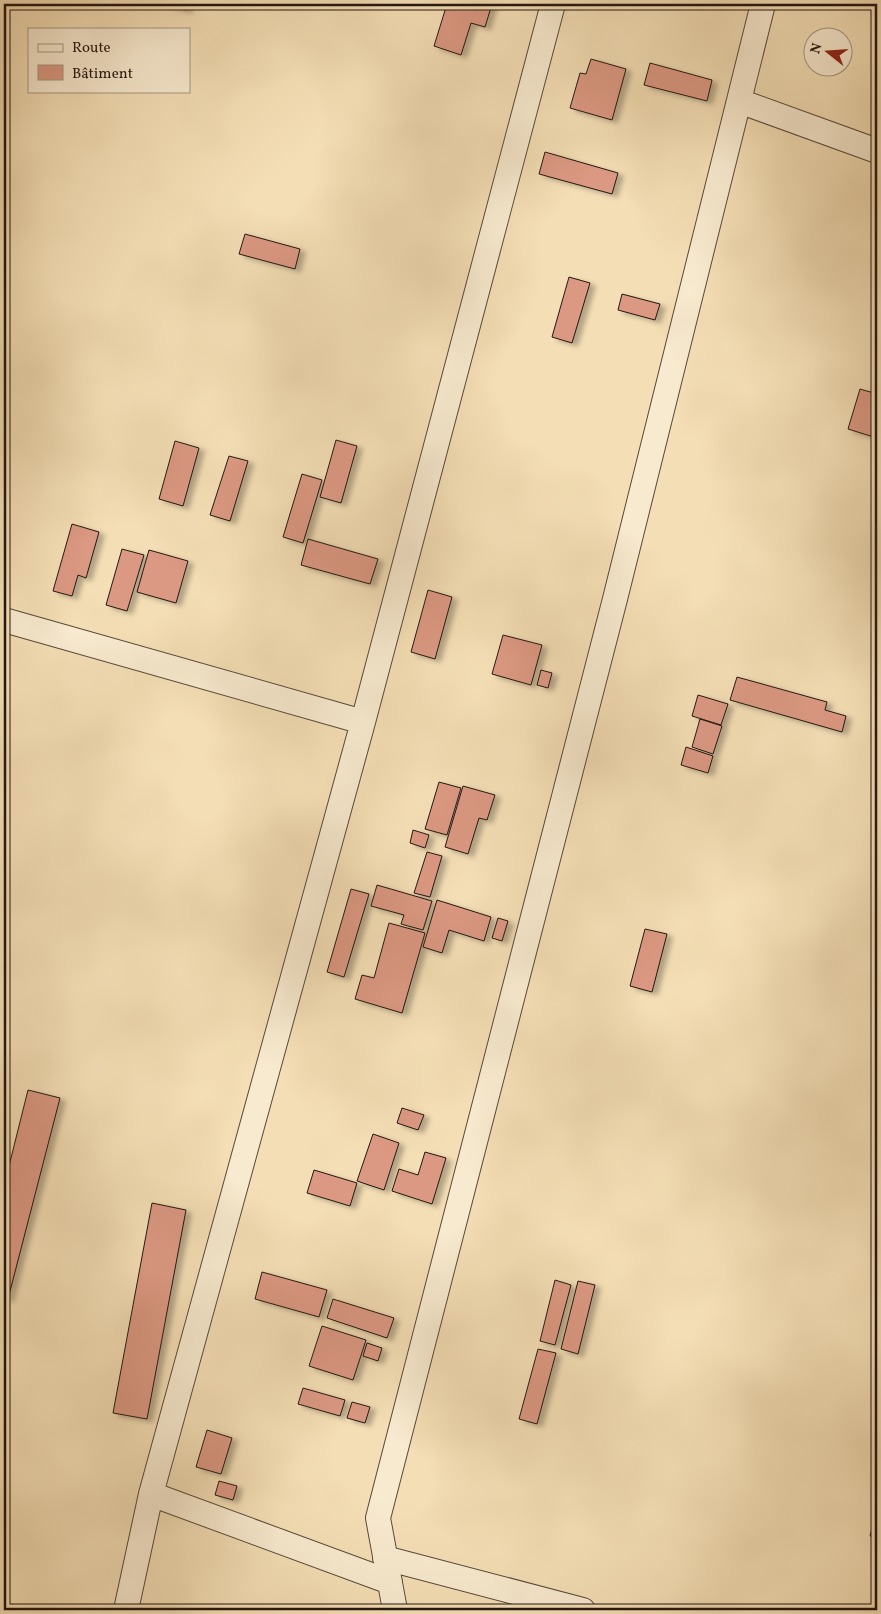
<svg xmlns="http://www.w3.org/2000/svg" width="881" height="1614" font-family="Vollkorn,serif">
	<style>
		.building { fill: #db9882; stroke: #231711; filter: url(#shadow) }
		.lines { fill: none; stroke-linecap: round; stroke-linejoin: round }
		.minor-casing { stroke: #57493a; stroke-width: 26 }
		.minor { stroke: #f8eacf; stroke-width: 24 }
	</style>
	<defs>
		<filter id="shadow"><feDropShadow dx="5.5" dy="3" stdDeviation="2.5" flood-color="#0004"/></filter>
	</defs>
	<rect width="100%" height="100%" fill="#f4deb5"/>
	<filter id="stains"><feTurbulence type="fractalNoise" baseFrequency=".004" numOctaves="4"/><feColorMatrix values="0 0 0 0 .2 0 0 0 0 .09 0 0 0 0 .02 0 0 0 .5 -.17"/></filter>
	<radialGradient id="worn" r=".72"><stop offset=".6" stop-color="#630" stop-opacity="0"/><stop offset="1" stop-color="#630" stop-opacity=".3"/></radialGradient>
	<!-- building -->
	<path class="building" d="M164,4H188L186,10Z
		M447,4H492L485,27L471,23L461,55L434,46Z
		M591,59L626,69L612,120L570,108L580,73L586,74Z
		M650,63L712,80L707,101L644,85Z
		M545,152L618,173L612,194L539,174Z
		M245,234L300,249L295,269L239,254Z
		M569,277L590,283L572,343L552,337Z
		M622,294L660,304L655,320L618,310Z
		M860,389L877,394V438L848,429Z
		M336,440L357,446L341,503L320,497Z
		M175,441L199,448L183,506L159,499Z
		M229,456L248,461L230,521L210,515Z
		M302,474L322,480L303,543L283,537Z
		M72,524L99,532L86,578L78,575L72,596L53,591Z
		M308,539L378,559L370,584L301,565Z
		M122,549L144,555L127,611L106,605Z
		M149,550L188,561L176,603L137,592Z
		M428,590L452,597L435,659L411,652Z
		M503,635L542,645L531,685L492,674Z
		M541,670L552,673L548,688L537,685Z
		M737,677L827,702L825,710L846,716L842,732L730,700Z
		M698,695L728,704L721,725L692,716Z
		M700,719L722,726L713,754L692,747Z
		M686,747L713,756L708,773L681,765Z
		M439,782L461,788L447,835L425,829Z
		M463,786L495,795L487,820L479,818L468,854L445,847Z
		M413,830L429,835L425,848L410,843Z
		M427,852L442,856L430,897L414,893Z
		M377,885L432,901L423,930L401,924L404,915L371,906Z
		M351,889L369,894L344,977L327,972Z
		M437,900L491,917L484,941L449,930L442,953L423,947Z
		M498,918L508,921L502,941L492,938Z
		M389,923L425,933L402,1013L355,999L362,975L374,978Z
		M645,929L667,934L652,992L630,986Z
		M28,1090L60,1098L8,1299L4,1297V1186Z
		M402,1108L424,1115L418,1130L397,1123Z
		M373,1134L399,1143L384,1190L357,1181Z
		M425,1152L446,1158L432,1204L392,1191L399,1169L418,1175Z
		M314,1170L357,1183L350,1206L307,1193Z
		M152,1203L186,1210L147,1419L113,1413Z
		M262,1272L327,1290L319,1317L255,1299Z
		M555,1280L571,1285L555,1345L540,1341Z
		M578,1281L595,1285L578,1354L561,1349Z
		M333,1299L394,1318L387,1338L327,1318Z
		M322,1326L366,1340L353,1380L309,1366Z
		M367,1343L382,1348L378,1361L363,1356Z
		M538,1349L556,1353L537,1424L519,1419Z
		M303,1388L345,1400L340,1416L298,1404Z
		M352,1402L370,1407L365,1423L347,1418Z
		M207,1430L232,1438L221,1474L196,1467Z
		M219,1481L237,1486L233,1500L215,1495Z
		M876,1513L877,1514V1538L870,1536Z"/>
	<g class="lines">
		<!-- minor casing -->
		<g class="minor-casing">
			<path id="minor" d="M739,101L877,151
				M4,620L363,722
				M151,1494L390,1582
				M385,1558L583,1610
				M126,1610L151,1494L363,722L553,4
				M395,1610L378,1518L615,599L763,4"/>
		</g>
		<!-- minor -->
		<use href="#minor" class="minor"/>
	</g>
	<!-- margin -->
	<rect width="881" height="1614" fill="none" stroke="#f4deb5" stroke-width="20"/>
	<rect x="5" y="5" width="871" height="1604" fill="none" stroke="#231711" stroke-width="2.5"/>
	<rect x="10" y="10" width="861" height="1594" fill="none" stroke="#231711"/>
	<!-- legend -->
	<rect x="28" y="28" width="162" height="65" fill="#f8eacf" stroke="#a39683"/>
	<rect x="38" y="44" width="25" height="8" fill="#f8eacf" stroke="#a39683"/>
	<text x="72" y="52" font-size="15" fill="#231711">Route</text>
	<rect x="38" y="65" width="25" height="15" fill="#db9882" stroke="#a39683"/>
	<text x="72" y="78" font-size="15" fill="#231711">Bâtiment</text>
	<!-- north arrow -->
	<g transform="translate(828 52) rotate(287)"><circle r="24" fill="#f8eacf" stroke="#a39683"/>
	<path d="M0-4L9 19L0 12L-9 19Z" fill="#8f2418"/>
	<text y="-8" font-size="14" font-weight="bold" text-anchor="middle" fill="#231711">N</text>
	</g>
	<rect width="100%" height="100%" filter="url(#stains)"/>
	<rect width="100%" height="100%" fill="url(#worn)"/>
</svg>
